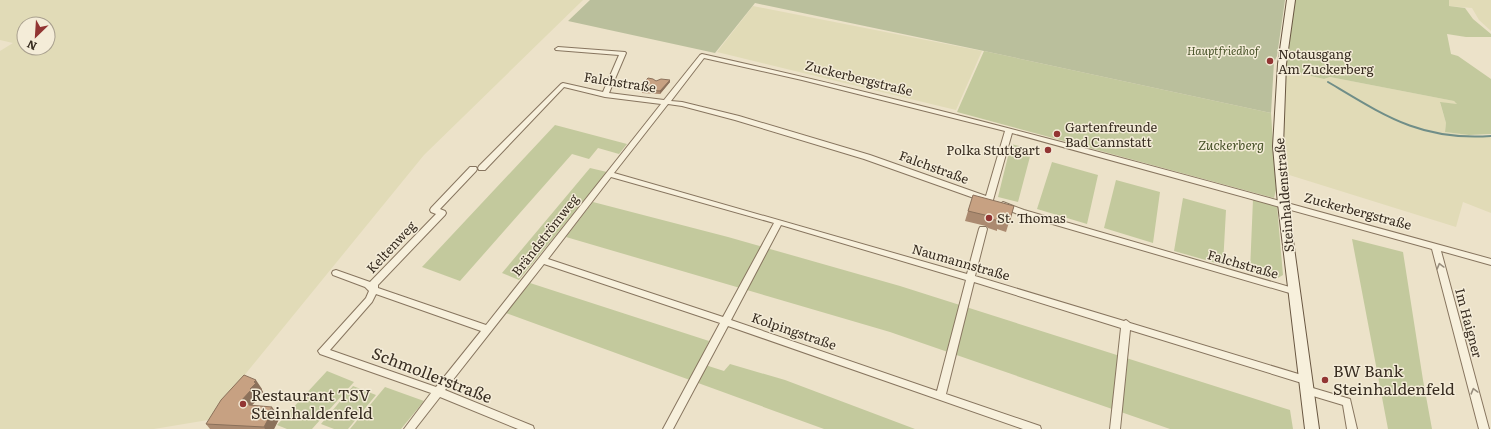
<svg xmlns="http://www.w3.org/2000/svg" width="1491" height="429" font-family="Literata,serif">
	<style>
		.farmland { fill: #e1dbb7; fill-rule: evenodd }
		.green { fill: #c3c99d }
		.cemetery { fill: #babf9c }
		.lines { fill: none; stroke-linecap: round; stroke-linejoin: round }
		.stream { stroke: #708e88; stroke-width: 2 }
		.street-casing { stroke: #87755f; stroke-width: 2 }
		.secondary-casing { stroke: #695742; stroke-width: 2 }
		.street { fill: #f7f0dc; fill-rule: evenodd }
		.secondary { fill: #f7f0dc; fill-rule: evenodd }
		.wall { fill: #ab8a70 }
		.shaded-wall { fill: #8b715b }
		.building { fill: #c7a182; stroke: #8b715b }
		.oneway { stroke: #988e7e }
		.poi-dot { fill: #923533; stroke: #f4ecd8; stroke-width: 1.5 }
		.labels { text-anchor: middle; stroke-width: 3; stroke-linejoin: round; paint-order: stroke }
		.far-park-label { font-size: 11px; font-style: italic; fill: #485329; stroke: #f4ecd8 }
		.poi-label { font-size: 13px; fill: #382d21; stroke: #f4ecd8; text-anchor: start }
		.street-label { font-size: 13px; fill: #382d21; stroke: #f4ecd8 }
		.park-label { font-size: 13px; font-style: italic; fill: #485329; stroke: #f4ecd8 }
		.near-poi-label { font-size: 16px; fill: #382d21; stroke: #f4ecd8; text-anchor: start }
		.near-street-label { font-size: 16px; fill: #382d21; stroke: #f4ecd8 }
	</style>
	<rect width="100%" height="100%" fill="#ece2c9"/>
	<!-- farmland -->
	<path class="farmland" d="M0,0H583L424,155L208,420L154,429H0V51L13,43L0,40ZM24,24H48V48H24Z
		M1449,0H1491V31L1479,20L1472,8L1449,6Z
		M753,6L982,51L956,110L717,52Z
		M1286,70L1324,79L1330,77L1454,101L1458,104L1440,103L1446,123L1445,132L1469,135L1470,137H1491V213L1463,202L1456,227L1286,174L1282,114Z"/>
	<!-- green -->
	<path class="green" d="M1295,0H1449V6L1465,8L1473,19L1491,34V37H1466L1447,34L1451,54L1458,56L1491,79V134L1469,135L1445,132L1446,123L1440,102L1457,104L1454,101L1330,77L1324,79L1286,70Z
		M984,51L1271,113L1276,190L1274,198L957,112Z
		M555,125L627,144L619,154L598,148L589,159L572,154L460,281L422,267Z
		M1011,144L1032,149L1018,202L998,197Z
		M1052,162L1098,175L1087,224L1037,209Z
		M590,168L607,172L519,280L502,273Z
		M1116,180L1160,192L1153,243L1104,228Z
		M1183,198L1226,210L1223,265L1174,251Z
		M1253,199L1277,206L1283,275L1276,279L1250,271Z
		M593,202L728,237L900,286L1290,410L1293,429H1170L890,332L566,237Z
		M1352,239L1403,252L1423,380L1432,429H1388Z
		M530,283L709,341L699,363L724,371L730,364L785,380L915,429H824L506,313Z
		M327,371L354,382L312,429H287L277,425Z
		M353,386L376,395L348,429H334L321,424Z
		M385,387L424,401L401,429H350Z"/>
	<!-- cemetery -->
	<path class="cemetery" d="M590,0H1285L1277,56L1274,62L1271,113L984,51L755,3L715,53L568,21Z"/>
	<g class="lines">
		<!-- stream -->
		<path class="stream" d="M1328,82C1385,116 1421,141 1491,136"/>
		<!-- street casing -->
		<g class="street-casing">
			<path id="street" d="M558,47L625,52L626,53L609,93L664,100L700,55L702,54C967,113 1229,187 1491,259V265L1441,251L1489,429H1479L1432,249L1012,133L993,200L992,202L988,203L864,159L735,120L682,106L668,104L614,173L967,274L979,229L980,227H986L987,229L975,276L1124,321L1126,320L1130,323L1305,376L1308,377L1310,380L1308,383L1305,384L1130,330L1120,429H1110L1121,328L974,282L946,394L1040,426L1041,429H1023L728,326L673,429H663L720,323L544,264L445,390L533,426L534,429H518L440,397L415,429H404L431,393L320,354L318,351L366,298L369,291L365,287L333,275L332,273L333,271L336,270L370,282L436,214L431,212L430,210L431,208L470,167H476L477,169L476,171L440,209L445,211L446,213L445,215L378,285V288L486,325L661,104L605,97L564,87L485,170H479L478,168L479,166L561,84L563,83L603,92L619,55L556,50L555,49ZM704,58L802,80L1005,131L986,196L870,155L739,116L682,102L671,101ZM611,177L774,223L723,317L548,259ZM781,225L966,280L937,391L731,320ZM376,294L481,331L436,387L330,350L372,302Z
				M1003,202L1024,210L1293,288L1296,289L1297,291L1296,293L1293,294L1018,214L1000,207L999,205Z
				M1306,386L1350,399L1357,429H1347L1343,405L1303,393L1301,390L1303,387Z"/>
		</g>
		<!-- secondary casing -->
		<g class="secondary-casing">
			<path id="secondary" d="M1287,0H1295L1286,64L1283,146L1288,204L1319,429H1305L1278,204L1273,146L1278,64Z"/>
		</g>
		<!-- street -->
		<use href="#street" class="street"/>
		<!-- secondary -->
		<use href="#secondary" class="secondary"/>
	</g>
	<!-- wall -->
	<path class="wall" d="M656,81L670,82L660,94L642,93V90Z
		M1014,206L1006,232L997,229V231L988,228L986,226L965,221L968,211Z
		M262,389V390L263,392L257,398L258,399L252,405L278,415V417L279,419L274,429H210L206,424Z"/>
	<!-- shaded-wall -->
	<path class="shaded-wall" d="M670,80V82L660,94V91Z
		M256,380L262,389V390L263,392L257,398L258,399L251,406L240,402Z
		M272,407L278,415V417L279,419L274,429H265L264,427Z"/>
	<!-- building -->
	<path class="building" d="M648,78L653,79L656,81L661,79L670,80L660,91L642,90L646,80Z
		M973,195L1014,206L1009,223L1000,220V221L991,219L989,216L968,211Z
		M244,375L256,380L254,382L256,383L250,389L251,390L240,402L249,403V405L272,407L270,410H273L264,427L206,424L221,400Z"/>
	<!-- one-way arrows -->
	<defs><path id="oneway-chevron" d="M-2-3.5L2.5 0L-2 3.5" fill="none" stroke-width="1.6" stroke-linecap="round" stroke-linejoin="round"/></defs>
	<g class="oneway">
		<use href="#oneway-chevron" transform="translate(1440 266) rotate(-105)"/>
		<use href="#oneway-chevron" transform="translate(1474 391) rotate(-105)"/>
	</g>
	<!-- markers -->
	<g class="poi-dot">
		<circle cx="1270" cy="61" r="4"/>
		<circle cx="1057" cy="134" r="4"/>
		<circle cx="1048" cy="150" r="4"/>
		<circle cx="989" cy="218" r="4"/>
		<circle cx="1325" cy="380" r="4"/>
		<circle cx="243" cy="404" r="4"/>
	</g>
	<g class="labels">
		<!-- far-park labels -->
		<g class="far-park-label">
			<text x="1223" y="55">Hauptfriedhof</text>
		</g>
		<!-- poi labels -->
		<g class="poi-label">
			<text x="1278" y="59">Notausgang<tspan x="1278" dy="15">Am Zuckerberg</tspan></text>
			<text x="1065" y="132">Gartenfreunde<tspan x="1065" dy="15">Bad Cannstatt</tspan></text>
			<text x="1040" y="155" text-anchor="end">Polka Stuttgart</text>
			<text x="997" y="223">St. Thomas</text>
		</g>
		<!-- street labels -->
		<g class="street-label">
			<text transform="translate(859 78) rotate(14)" y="5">Zuckerbergstraße</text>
			<text transform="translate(620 82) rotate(9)" y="5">Falchstraße</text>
			<text transform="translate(934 167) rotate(20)" y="5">Falchstraße</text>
			<text transform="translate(1284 195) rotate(-95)" y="5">Steinhaldenstraße</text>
			<text transform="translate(1358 211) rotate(15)" y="5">Zuckerbergstraße</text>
			<text transform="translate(545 235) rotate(-52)" y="5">Brändströmweg</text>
			<text transform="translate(391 247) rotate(-47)" y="5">Keltenweg</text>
			<text transform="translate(961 262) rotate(16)" y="5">Naumannstraße</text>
			<text transform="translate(1243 264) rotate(16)" y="5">Falchstraße</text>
			<text transform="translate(1469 323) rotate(75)" y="5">Im Haigner</text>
			<text transform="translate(794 331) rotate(19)" y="5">Kolpingstraße</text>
		</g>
		<!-- park labels -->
		<g class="park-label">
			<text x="1231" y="150">Zuckerberg</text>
		</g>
		<!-- near-poi labels -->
		<g class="near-poi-label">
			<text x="1333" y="377">BW Bank<tspan x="1333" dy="18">Steinhaldenfeld</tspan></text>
			<text x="251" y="401">Restaurant TSV<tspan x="251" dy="18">Steinhaldenfeld</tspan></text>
		</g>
		<!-- near-street labels -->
		<g class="near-street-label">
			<text transform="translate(432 375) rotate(21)" y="6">Schmollerstraße</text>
		</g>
	</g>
	<!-- north arrow -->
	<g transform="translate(36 36) rotate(205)"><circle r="19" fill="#f4ecd8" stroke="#a9a08f"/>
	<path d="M0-3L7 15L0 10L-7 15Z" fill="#923533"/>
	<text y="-6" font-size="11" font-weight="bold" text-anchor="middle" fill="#382d21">N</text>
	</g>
</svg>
